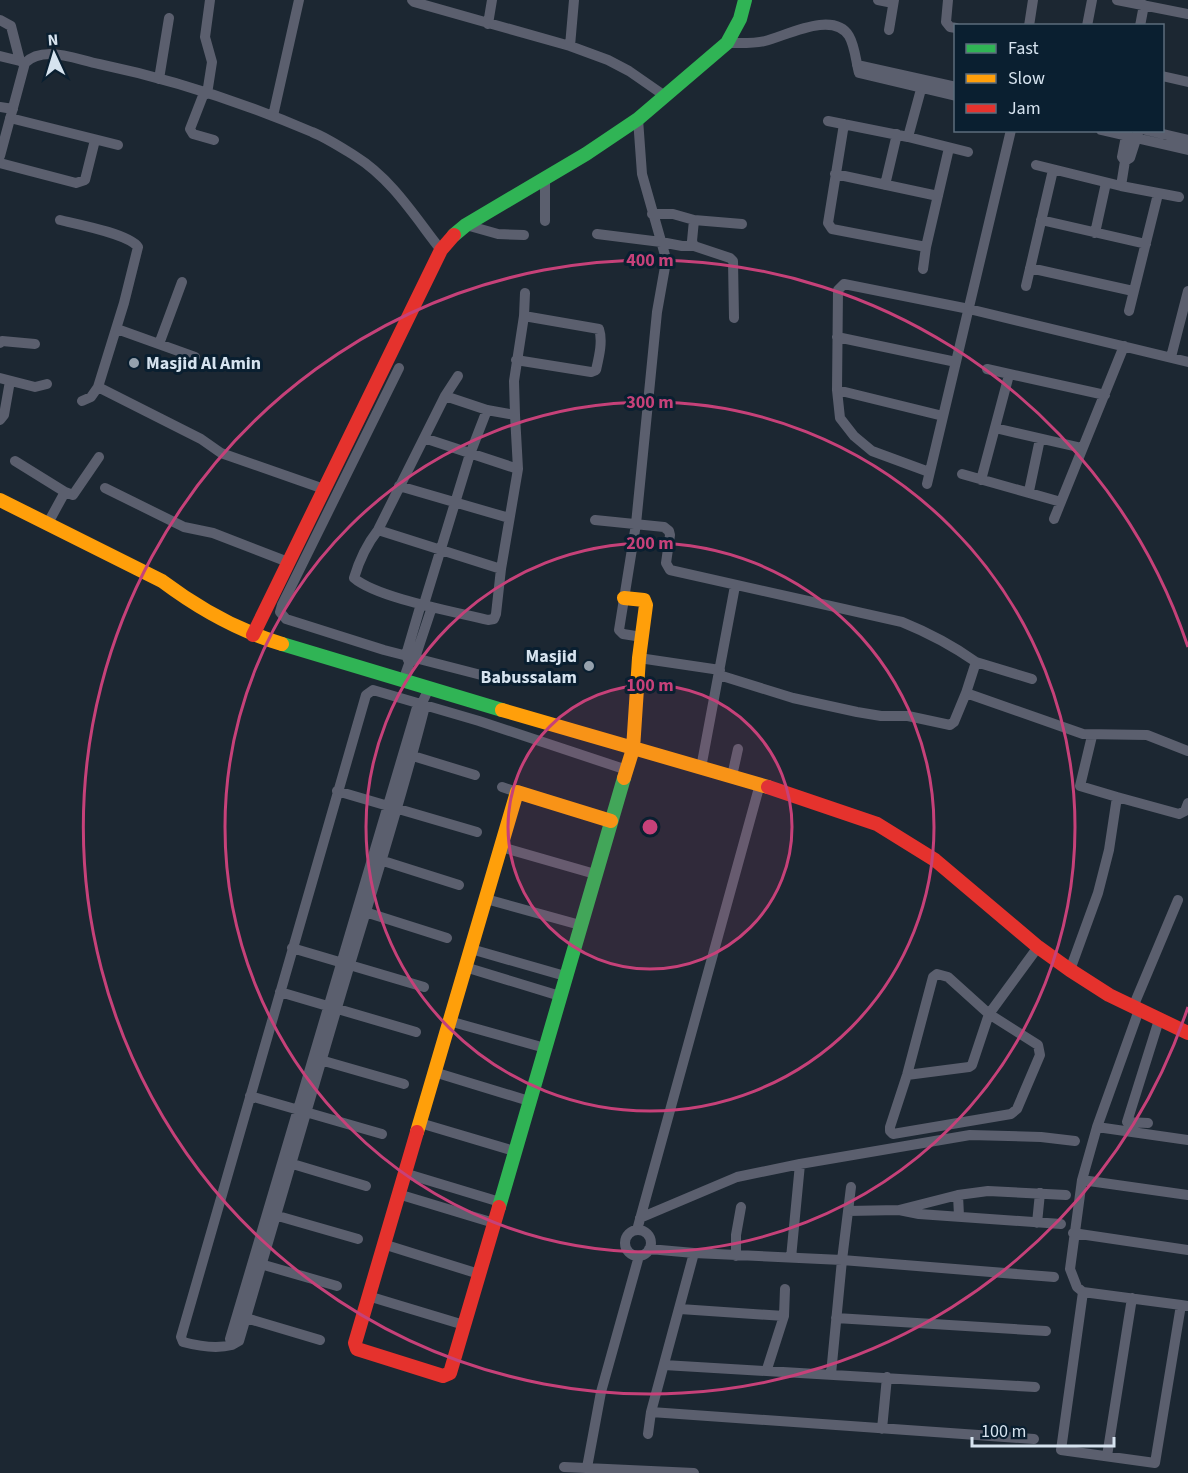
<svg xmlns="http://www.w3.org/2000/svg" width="1188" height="1473" font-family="'Source Sans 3',sans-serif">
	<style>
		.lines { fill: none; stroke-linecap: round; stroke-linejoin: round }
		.street { stroke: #5b5f6e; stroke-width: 10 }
		.fast { stroke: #30b455; stroke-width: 14 }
		.slow { stroke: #ff9f0a; stroke-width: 14 }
		.jam { stroke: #e5322d; stroke-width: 14 }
		.ring { fill: none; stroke: #c64179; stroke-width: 3 }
		.poi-dot { fill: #95a1ad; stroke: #0a1f30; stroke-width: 2 }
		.labels { text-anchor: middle; stroke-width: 6; stroke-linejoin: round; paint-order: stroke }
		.poi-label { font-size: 18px; font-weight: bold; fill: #d6e3ef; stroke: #0a1f30; text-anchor: start }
		.centre { fill: #c64179; stroke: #0a1f30; stroke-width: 3 }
		.ring-label { font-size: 18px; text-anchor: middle; font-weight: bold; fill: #c64179; stroke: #0a1f30; stroke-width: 6; stroke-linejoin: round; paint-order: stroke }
	</style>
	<rect width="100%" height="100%" fill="#1c2732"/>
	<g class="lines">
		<!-- street -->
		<path class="street" d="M412,0L414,2L570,46L608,60L629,71L665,96
			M878,0L893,3
			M948,0L946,22L950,27L956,28
			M1117,0L1188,14
			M0,20L11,26L20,61L25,63
			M488,24L492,0
			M1029,26L1033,0
			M1087,26L1092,0
			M1140,26L1144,5
			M889,30L894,0
			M727,43C739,43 753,44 765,41C786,36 833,10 849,36C855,46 856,62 859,73L956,96
			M570,46L574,0
			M0,56L20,61
			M857,65L956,87
			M1162,76L1188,82
			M159,79L169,18
			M204,93L190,129L193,134L214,140
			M207,94L212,62L205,37L210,0
			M0,107L13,109
			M273,116L299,0
			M10,118L118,145
			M638,119L642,174L665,255V267L657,312L636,524L619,630L623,634L642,637
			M828,121L908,137L968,152
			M844,124L828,223L832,229L926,247L949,148
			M1101,130L1188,150
			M1146,130L1188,140
			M908,137L923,82
			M0,156L25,63C32,56 40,54 50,54C66,54 84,61 99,64C171,79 244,103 312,132C327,138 342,148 355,156C392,179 415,217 441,250
			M1125,161L1122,157L1127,131
			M0,163L76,183L85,180L95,140
			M1036,165L1121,186L1179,197
			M835,174L938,196
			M885,185L897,134
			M1121,186L1125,161L1130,158L1139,130
			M652,214H673L694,220L742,224
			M60,220C77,224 129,234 138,247L124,303L98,387L201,439L221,453L324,489
			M694,220L692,241L694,246L730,258L733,261L734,318
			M1041,220L1146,244
			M545,221V179
			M466,225L498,234L524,235
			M1095,233L1106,183
			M597,234L661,242L682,246H694
			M1030,268L1133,291
			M923,269L926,247
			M1026,286L1053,170
			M1129,311L1158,194
			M117,329L195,357
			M837,337L956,362
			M0,343L2,341L35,344
			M159,344L182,282
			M1171,357L1188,291
			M516,360L591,372L596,370C599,357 603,341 599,329L524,316
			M399,368L282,605L280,612L286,619L384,650L485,676
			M987,369L1105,395
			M0,378L35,387L47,384
			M837,390L943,416
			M445,396L487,410L515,415L518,469L501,569
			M82,401L91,397L98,387
			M515,415L514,381L524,316L525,293
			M0,420L4,415L10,381
			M995,428L1082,448
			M424,438L518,469
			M15,461L65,492
			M929,472L872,451L854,436L840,418L837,390L838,290L844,284L969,309L1188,362
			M962,474L1061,502
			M981,480L1009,375
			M927,484L1011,130
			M399,486L509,518
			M105,488L184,527L213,533L288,562
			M1029,491L1040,439
			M1054,519L1124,346
			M595,520L664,527L669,531L670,535L666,563L670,570L902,622C929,633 952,645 976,662L966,693L1083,734L1147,735L1188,751
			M48,523L65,492L73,495L99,457
			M378,530L501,569L496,614L494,619L488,620C456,612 377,598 354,578C359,561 367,544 378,530L445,396L458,376
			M424,604L470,454L487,410
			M639,658L720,670
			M408,660L406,655L421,604
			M976,662L1032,679
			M719,675L793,698L857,712L881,716H908L950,725L954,722L966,693
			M403,681L409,664L415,658L432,607
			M423,701L425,706C399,809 366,909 336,1011C303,1121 272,1231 239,1341L232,1345L230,1339L418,704L423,701L429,688
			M1092,736L1080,786L1117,797
			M413,756L475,775
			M701,768L735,586
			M732,776L738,749
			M502,787L517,792
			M337,791L477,832
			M501,847L595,874
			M377,859L459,885
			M486,899L580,925
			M362,911L447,938
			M292,948L424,987
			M471,949L565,976
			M465,967L560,996
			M1070,970L1098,893L1109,850L1117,797L1179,814L1185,811L1188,803
			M937,974L948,977L989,1014L1038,1045L1040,1055L1017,1109L1011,1114L893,1134L890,1131V1127L907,1075L933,977Z
			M280,992L416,1032
			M1133,1007L1178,900
			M1139,1010L1097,1127L1082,1180L1070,1269L1077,1287L1083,1292L1061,1450L1155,1463L1181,1305L1188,1306
			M449,1021L545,1048
			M317,1059L404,1084
			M434,1072L529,1101
			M907,1075L969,1067L972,1065L989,1014L1038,947
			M250,1096L382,1134
			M420,1123L514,1151
			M1148,1123L1127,1122L1159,1020
			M1097,1127L1188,1140
			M286,1162L366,1186
			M404,1173L500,1202
			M1082,1180L1188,1195
			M398,1194L494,1223
			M958,1195L988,1191L1066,1195
			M899,1210L919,1214L1061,1224
			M848,1211L899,1210L958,1195L959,1216
			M271,1214L358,1239
			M640,1218L737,1177L800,1164L970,1135L1041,1137L1075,1141
			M1037,1223L1040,1193
			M637,1230L760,784
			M625 1243a13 13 0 1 1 26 0a13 13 0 1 1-26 0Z
			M1073,1233L1188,1250
			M383,1244L479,1274
			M649,1249L694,1253
			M736,1256V1235L741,1207
			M791,1258L800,1164
			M257,1263L337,1286
			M1083,1292L1181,1305
			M368,1296L464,1325
			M680,1309L784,1316
			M246,1318L320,1340
			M836,1318L1046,1331
			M232,1345C217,1349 198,1346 183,1342L181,1337L366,695L373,690L479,721L627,770
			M664,1365L1035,1387
			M767,1369L784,1316L785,1289
			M831,1374L842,1260L1054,1277
			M651,1412L1034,1439
			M882,1429L887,1377
			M648,1434L651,1412L694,1253L842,1260L851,1187
			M1107,1456L1132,1298
			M564,1467L694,1473
			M586,1473L601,1392L639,1256"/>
		<!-- fast -->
		<path class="fast" d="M454,235L466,225L586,154L638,119L727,43L740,19L745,0
			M282,644L502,710
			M499,1207L624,778"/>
		<!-- slow -->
		<path class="slow" d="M0,500L162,581C198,608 239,631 282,644
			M624,598L644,600L646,605L639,658L633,749L624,778
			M502,710L768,787
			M417,1132L517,792L611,821"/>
		<!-- jam -->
		<path class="jam" d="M253,635L441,250L454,235
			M768,787L877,824L935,860L1038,947L1070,970L1109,995L1188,1033
			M417,1132L355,1343L357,1349L443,1376L450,1373L499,1207"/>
	</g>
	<!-- distance rings -->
	<circle cx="650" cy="827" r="142" fill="#c64179" fill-opacity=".12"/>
	<g class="ring">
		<circle cx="650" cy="827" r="142"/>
		<circle cx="650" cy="827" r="284"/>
		<circle cx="650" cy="827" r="425"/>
		<path d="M1188 1007A567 567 0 1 1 1188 647"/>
	</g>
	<!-- markers -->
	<g class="poi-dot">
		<circle cx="134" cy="363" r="6"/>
		<circle cx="589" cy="666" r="6"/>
	</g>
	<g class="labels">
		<!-- poi labels -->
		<g class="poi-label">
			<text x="146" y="369">Masjid Al Amin</text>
			<text x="577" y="662" text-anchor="end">Masjid<tspan x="577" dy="21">Babussalam</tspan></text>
		</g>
	</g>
	<circle cx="650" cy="827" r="9" class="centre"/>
	<g class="ring-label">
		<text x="650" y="266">400 m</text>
		<text x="650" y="408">300 m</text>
		<text x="650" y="549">200 m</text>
		<text x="650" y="691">100 m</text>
	</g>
	<!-- legend -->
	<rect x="954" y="24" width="210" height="108" fill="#0a1f30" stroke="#5c6d7c" stroke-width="1.5"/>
	<rect x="966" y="44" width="30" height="9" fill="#30b455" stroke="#5c6d7c" stroke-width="1.5"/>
	<text x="1008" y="54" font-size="18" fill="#d6e3ef">Fast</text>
	<rect x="966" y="74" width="30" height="9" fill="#ff9f0a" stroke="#5c6d7c" stroke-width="1.5"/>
	<text x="1008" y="84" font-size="18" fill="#d6e3ef">Slow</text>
	<rect x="966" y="104" width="30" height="9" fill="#e5322d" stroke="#5c6d7c" stroke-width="1.5"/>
	<text x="1008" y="114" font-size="18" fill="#d6e3ef">Jam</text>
	<!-- north arrow -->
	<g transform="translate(54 54) rotate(356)" stroke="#0a1f30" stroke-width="4.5" paint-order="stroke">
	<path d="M0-4.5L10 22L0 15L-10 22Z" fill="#d6e3ef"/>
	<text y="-9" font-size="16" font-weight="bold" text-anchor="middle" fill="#d6e3ef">N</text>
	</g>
	<!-- scale -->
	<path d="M972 1437v9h142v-9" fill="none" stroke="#d6e3ef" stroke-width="3"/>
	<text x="981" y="1437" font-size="18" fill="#d6e3ef" stroke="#0a1f30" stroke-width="4.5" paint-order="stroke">100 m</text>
</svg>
